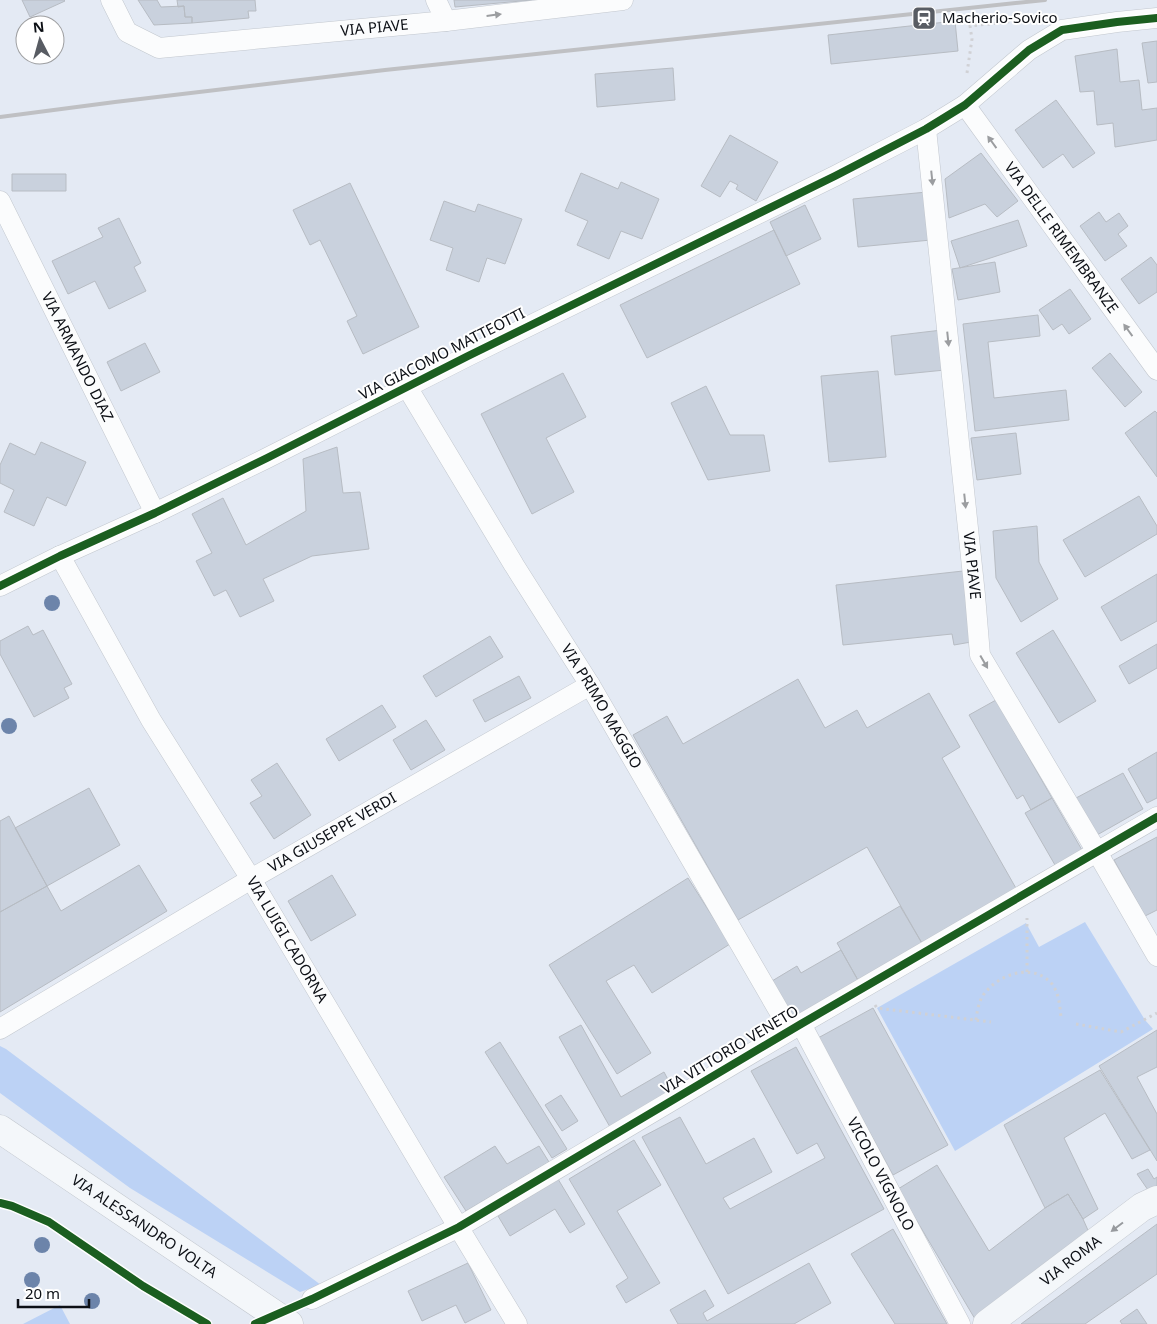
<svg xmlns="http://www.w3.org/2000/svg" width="1157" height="1324" font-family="'Noto Sans',sans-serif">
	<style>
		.green { fill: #bcd2f5 }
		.building { fill: #c9d1dd; stroke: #b7bcc3 }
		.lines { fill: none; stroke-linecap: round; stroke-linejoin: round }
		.street-casing { stroke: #c2c7ce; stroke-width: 21 }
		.secondary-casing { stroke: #c2c7ce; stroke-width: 29 }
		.path { stroke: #d0d1d5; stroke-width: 3; stroke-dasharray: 2.5 4; stroke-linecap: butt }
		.street { stroke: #fbfcfd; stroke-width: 20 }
		.secondary { stroke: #f4f7fa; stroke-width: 28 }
		.rail { stroke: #bfc0c3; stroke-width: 4 }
		.cycleway-casing { stroke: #fff; stroke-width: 11 }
		.cycleway { stroke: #1b5e20; stroke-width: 8 }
		.tree { fill: #6c84aa }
		.oneway { fill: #9b9da0 }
		.oneway2 { fill: #979a9e }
		.labels { text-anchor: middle; stroke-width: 4; stroke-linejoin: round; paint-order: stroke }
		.poi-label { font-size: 15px; fill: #0c0f15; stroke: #fff; text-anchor: start }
		.street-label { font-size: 15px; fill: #0c0f15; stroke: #fff }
	</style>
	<rect width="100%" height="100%" fill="#e4eaf4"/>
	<!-- green -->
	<path class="green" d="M1085,922L1145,1020L1153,1029L955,1151L877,1008L1026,923L1039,947Z
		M0,1046L6,1049L321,1285L300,1292L130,1188L0,1093Z
		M60,1305L70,1324H23Z"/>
	<!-- building -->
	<path class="building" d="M22,0H64L65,1L30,17Z
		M138,0H157L161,7L184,6L185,17H192V23L154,25Z
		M177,0H255L256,11H248L249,18L192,23V17H185L184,6L178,7Z
		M454,0H532L455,7Z
		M955,21L958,51L831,64L828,35Z
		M1157,41V82L1148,83L1142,43Z
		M1117,49L1120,82L1139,80L1142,110L1157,108V140L1115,147L1113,123L1097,125L1094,91L1080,92L1075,56Z
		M673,68L675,100L597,107L595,74Z
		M1056,100L1095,153L1073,168L1063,154L1043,168L1015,130Z
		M730,135L778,162L756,201L736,189L738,185L730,181L720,197L701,186Z
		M981,153L1018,201L997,217L985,204L949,218L945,179Z
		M581,173L618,189L621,182L659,199L642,239L621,231L609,259L577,245L588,221L565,211Z
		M12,174H66V191H12Z
		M350,183L419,327L363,354L347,321L357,316L320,240L310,245L293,210Z
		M927,192L931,240L858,247L853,199Z
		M444,201L475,212L478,204L522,219L505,264L487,258L479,282L446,270L453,248L430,240Z
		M805,205L821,239L786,256L770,222Z
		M1099,212L1106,222L1119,213L1128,226L1118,234L1127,246L1105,261L1080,226Z
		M119,218L141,263L134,267L146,291L109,309L95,281L68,294L52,261L103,237L98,228Z
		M1018,220L1027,246L960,268L951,241Z
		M774,230L800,284L647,358L620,305Z
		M1151,257L1157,265V292L1139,304L1121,279Z
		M995,262L1000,292L958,300L952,269Z
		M1070,289L1091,319L1069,334L1062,324L1053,330L1039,310Z
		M1038,315L1040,336L988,342L994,398L1066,390L1069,420L975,431L963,324Z
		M942,330L945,370L895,375L891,336Z
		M145,343L160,372L121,391L107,362Z
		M1110,353L1142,392L1125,407L1092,368Z
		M878,371L886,457L829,462L821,376Z
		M563,373L586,417L546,438L574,492L532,514L481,414Z
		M706,386L730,435H764L770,471L708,480L671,403Z
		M1155,411L1157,413V477L1125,433Z
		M1016,433L1021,474L977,480L971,438Z
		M41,442L86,462L66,506L47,497L34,526L4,512L14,490L0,483V465L10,443L35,455Z
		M337,447L343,493L360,492L369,549L312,556L263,579L274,601L240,617L226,590L214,596L196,561L212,553L192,514L223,498L246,545L306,511L303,459Z
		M1139,496L1157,526V534L1085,577L1063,540Z
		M1037,526L1039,562L1058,599L1021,622L996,578L993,531Z
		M963,571L971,642L954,645L952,634L843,645L836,585Z
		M1157,574V621L1121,641L1101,607Z
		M28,626L33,635L43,630L72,684L64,688L69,698L34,717L0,654V641Z
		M1053,630L1096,701L1059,723L1016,653Z
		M490,636L503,657L436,697L423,676Z
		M1157,644V668L1129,684L1119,666Z
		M519,676L531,698L485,722L473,700Z
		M798,679L825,728L857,710L867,728L929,693L960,747L942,758L1017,890L923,945L867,847L738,920L633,735L667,716L683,744Z
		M996,700L1052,798L1031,810L1023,795L1017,799L969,715Z
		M382,705L396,727L339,761L326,739Z
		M426,720L445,750L411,770L393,740Z
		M1157,752V798L1147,803L1128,769Z
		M277,763L311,815L274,839L250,803L262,796L251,780Z
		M1123,773L1143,809L1097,835L1076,798Z
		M89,788L120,845L47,886L15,828Z
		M1052,798L1082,850L1055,865L1025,813Z
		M9,816L47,886L0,912V821Z
		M1157,837V910L1145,916L1114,860Z
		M139,865L167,911L0,1012V912L47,886L61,911Z
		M332,875L356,915L311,941L288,901Z
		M688,878L730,944L652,993L634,965L606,981L651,1053L617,1074L549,965Z
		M900,906L923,945L859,982L837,943Z
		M841,950L859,982L795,1019L772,981L797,966L801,973Z
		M873,1008L948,1145L893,1175L818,1038Z
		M581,1025L621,1097L664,1072L674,1091L610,1127L559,1037Z
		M1157,1030V1067L1137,1077L1157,1114V1161L1099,1066Z
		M500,1042L567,1149L552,1158L485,1052Z
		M796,1047L884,1209L728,1294L642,1137L680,1117L706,1164L754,1138L772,1172L723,1198L730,1209L825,1158L817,1143L797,1154L751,1071Z
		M1100,1070L1150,1150L1132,1159L1105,1113L1064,1138L1098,1209L1083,1219L1068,1194L1045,1208L1004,1125Z
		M561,1095L578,1121L562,1131L545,1105Z
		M634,1140L661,1185L617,1211L660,1283L626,1303L616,1286L628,1278L569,1179Z
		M495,1146L507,1164L539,1146L549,1162L466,1211L444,1177Z
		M937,1165L989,1251L1045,1208L1068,1194L1083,1219L1091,1237L975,1319L898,1189Z
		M1148,1169L1154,1179L1157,1177V1186L1148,1190L1137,1174Z
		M558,1179L585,1224L570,1233L555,1209L510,1236L498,1216Z
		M1157,1224V1274L1085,1324H1021Z
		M893,1229L947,1324H895L851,1254Z
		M468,1263L491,1310L465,1323L456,1305L422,1321L408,1291Z
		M809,1263L831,1303L794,1324H678L670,1310L705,1290L714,1306L703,1313L707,1321Z
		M1137,1309L1147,1324H1122L1120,1321Z"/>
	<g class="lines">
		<!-- street casing -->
		<g class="street-casing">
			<g id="street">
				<path id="s1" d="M111,0L127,32L159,48L446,21L623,0"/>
				<path d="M436,0L446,21"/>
				<path id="s2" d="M965,105L1157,370"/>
				<path id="s3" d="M926,129L975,595L980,655L1097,852L1157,956"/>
				<path id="s4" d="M0,201L155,513"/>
				<path id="s5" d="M407,387L514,565L590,685L790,1030"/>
				<path id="s6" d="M60,556L151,720L251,879L431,1182L517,1324"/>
				<path d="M0,586L60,556L155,513L267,458L468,356L835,176L926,129L965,105L1029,50L1062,30L1117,22L1157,18"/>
				<path id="s7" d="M801,1024L960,1324"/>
				<path id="s8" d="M0,1029L251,879L590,685"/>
				<path d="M312,1299L459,1227L801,1024L1157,817"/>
			</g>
		</g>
		<!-- secondary casing -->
		<g class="secondary-casing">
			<g id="secondary">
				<path id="s9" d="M0,1129L289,1324"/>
				<path id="s10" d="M987,1324L1142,1207L1157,1200"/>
			</g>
		</g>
		<!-- path -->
		<path class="path" d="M967,73L972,39L970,26L1036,19
			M1027,972V918
			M875,1005L877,1008L991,1022
			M976,1020C977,1011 979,1001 984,994C999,974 1033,962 1052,984C1059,993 1060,1007 1061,1018
			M1076,1024L1121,1032L1157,1013"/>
		<!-- street -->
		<use href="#street" class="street"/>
		<!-- secondary -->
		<use href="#secondary" class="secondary"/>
		<!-- rail -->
		<path class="rail" d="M0,117L115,102L385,70L1045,0"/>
		<!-- cycleway casing -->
		<g class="cycleway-casing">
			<path id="cycleway" d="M0,586L60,556L155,513L267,458L468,356L835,176L926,129L965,105L1029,50L1062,30L1117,22L1157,18
				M0,1203L12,1206L49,1222L143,1286L207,1324
				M255,1324L312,1299L459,1227L801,1024L1157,817"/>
		</g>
		<!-- cycleway -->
		<use href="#cycleway" class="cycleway"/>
	</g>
	<!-- trees -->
	<g class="tree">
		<circle cx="52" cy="603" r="8"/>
		<circle cx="9" cy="726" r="8"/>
		<circle cx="42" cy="1245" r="8"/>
		<circle cx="32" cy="1280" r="8"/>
		<circle cx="92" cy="1301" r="8"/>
	</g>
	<!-- one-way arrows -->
	<defs><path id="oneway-solid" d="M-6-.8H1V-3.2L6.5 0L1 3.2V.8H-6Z" transform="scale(1.25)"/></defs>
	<g class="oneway">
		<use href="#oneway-solid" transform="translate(494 15) rotate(-7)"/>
		<use href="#oneway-solid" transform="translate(992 142) rotate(-126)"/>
		<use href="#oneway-solid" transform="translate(932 178) rotate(84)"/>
		<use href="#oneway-solid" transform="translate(1128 330) rotate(-126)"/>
		<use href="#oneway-solid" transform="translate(948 339) rotate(84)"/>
		<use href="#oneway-solid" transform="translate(965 501) rotate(84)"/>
		<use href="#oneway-solid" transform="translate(984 662) rotate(60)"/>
	</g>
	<use class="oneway2" href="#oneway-solid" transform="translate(1117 1227) rotate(143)"/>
	<!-- icons -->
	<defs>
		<g id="station-square" transform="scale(1.25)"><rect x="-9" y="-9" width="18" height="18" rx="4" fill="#585c63" stroke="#fff"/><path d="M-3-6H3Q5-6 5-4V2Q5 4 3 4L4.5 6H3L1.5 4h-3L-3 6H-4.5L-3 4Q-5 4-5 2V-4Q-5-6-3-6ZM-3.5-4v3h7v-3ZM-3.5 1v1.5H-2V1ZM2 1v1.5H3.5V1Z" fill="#fff"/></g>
	</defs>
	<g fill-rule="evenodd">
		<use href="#station-square" x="924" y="18"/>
	</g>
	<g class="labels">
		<!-- poi labels -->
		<g class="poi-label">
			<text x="942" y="23">Macherio-Sovico</text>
		</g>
		<!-- street labels -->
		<g class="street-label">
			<text dy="5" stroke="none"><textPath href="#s1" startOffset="288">VIA PIAVE</textPath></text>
			<text dy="5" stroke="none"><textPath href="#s2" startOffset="164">VIA DELLE RIMEMBRANZE</textPath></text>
			<text transform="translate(442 354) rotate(-27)" y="5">VIA GIACOMO MATTEOTTI</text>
			<text dy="5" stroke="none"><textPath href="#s4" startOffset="174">VIA ARMANDO DIAZ</textPath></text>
			<text dy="5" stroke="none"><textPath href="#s3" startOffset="439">VIA PIAVE</textPath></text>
			<text dy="5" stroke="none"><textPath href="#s5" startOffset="374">VIA PRIMO MAGGIO</textPath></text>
			<text dy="5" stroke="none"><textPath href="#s8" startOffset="386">VIA GIUSEPPE VERDI</textPath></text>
			<text dy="5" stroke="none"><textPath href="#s6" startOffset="446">VIA LUIGI CADORNA</textPath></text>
			<text transform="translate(730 1050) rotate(-31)" y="5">VIA VITTORIO VENETO</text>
			<text dy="5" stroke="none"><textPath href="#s7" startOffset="170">VICOLO VIGNOLO</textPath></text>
			<text dy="5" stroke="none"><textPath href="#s9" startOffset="174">VIA ALESSANDRO VOLTA</textPath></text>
			<text dy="5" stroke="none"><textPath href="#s10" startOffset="105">VIA ROMA</textPath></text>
		</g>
	</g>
	<!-- north arrow -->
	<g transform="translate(40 40) rotate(354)"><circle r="24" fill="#ffffff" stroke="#9e9fa1"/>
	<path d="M0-4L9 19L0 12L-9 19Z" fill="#585c63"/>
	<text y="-8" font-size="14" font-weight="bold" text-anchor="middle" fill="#0c0f15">N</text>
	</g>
	<!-- scale -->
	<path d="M18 1299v8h71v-8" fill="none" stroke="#0c0f15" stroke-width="2.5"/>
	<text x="25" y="1299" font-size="15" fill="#0c0f15" stroke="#ffffff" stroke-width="4" paint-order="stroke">20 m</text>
</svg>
